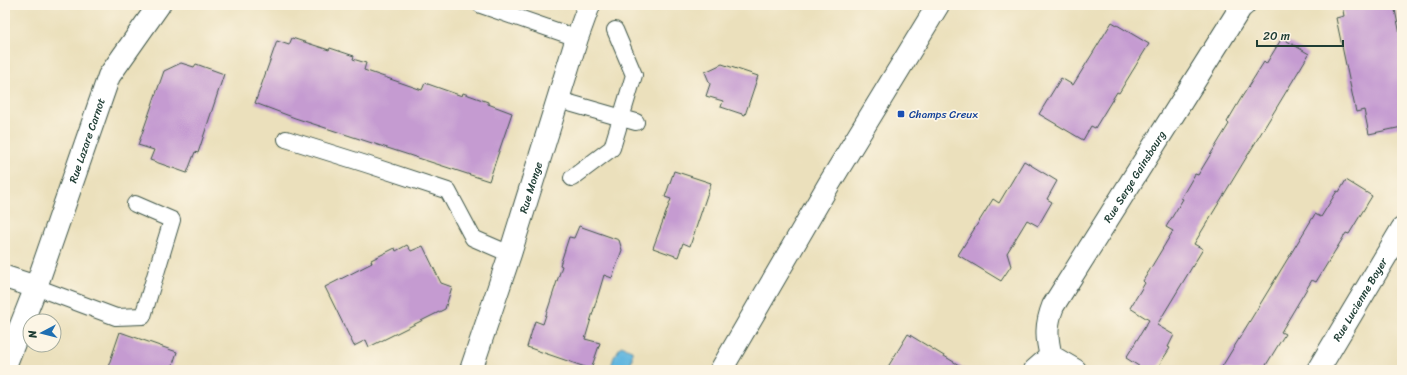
<svg xmlns="http://www.w3.org/2000/svg" width="1407" height="375" font-family="Sriracha,sans-serif">
	<style>
		.water { fill: #63b7df; stroke: #417a8a }
		.building { fill: #c59bd1 }
		.lines { fill: none; stroke-linecap: round; stroke-linejoin: round }
		.service-casing { stroke: #3e5548; stroke-width: 18 }
		.minor-casing { stroke: #3e5548; stroke-width: 24 }
		.secondary-casing { stroke: #3e5548; stroke-width: 24 }
		.service { stroke: #fff; stroke-width: 16 }
		.minor { stroke: #fff; stroke-width: 22 }
		.secondary { stroke: #fff; stroke-width: 22 }
		.transit-dot { fill: #1a4fb4; stroke: #fcf5e5; stroke-width: 1.5 }
		.labels { text-anchor: middle; stroke-width: 3.5; stroke-linejoin: round; paint-order: stroke }
		.transit-label { font-size: 11px; fill: #164399; stroke: #fcf5e5; text-anchor: start }
		.street-label { font-size: 11px; fill: #1f3d34; stroke: #fcf5e5 }
	</style>
	<rect width="100%" height="100%" fill="#fcf5e5"/>
	<filter id="ink" filterUnits="userSpaceOnUse"><feTurbulence type="fractalNoise" baseFrequency=".025" numOctaves="2"/><feDisplacementMap in="SourceGraphic" scale="8" xChannelSelector="R" yChannelSelector="G"/><feConvolveMatrix kernelMatrix="1 2 1 2 8 2 1 2 1" color-interpolation-filters="sRGB"/></filter>
	<filter id="wash" filterUnits="userSpaceOnUse"><feTurbulence type="fractalNoise" baseFrequency=".012" numOctaves="4" result="noise"/><feDisplacementMap in="SourceGraphic" scale="16" xChannelSelector="R" yChannelSelector="G"/><feGaussianBlur stdDeviation="0.9" result="paint"/><feColorMatrix in="noise" values="0 0 0 0 0 0 0 0 0 0 0 0 0 0 0 0 0 1.4 0 .05"/><feComposite in="paint" operator="in"/></filter>
	<g filter="url(#wash)">
		<rect width="100%" height="100%" fill="#ebe0bc"/>
		<!-- water -->
		<path class="water" d="M621,346L632,350V358L629,370H610L614,357Z"/>
		<g id="blocks">
			<!-- building -->
			<path class="building" d="M1342,5H1394L1402,44V127L1369,134L1364,110L1356,112L1336,18L1344,16Z
				M1112,22L1149,44L1119,93L1117,92L1095,128L1091,126L1083,140L1039,114L1061,78L1073,85Z
				M292,38L329,50L330,48L354,56L353,59L366,63L364,70L422,90L425,83L462,96L463,93L488,102V104L512,113L489,181L295,118L255,103L277,41L289,45Z
				M1282,38L1309,54L1194,244L1203,249L1157,325L1174,335L1168,347L1170,348L1156,370H1145L1126,358L1149,320L1130,308L1145,283L1143,281L1173,231L1166,227L1183,199L1181,198L1195,174L1198,175L1229,124L1227,122L1240,100L1264,62L1266,64Z
				M181,63L194,67L196,64L224,74L198,153L195,152L187,173L150,160L154,150L138,145L164,71Z
				M722,64L758,76L745,115L721,107L723,101L706,96L710,84L705,72Z
				M1024,161L1057,181L1047,199L1052,202L1038,226L1027,220L1007,253L1011,266L1001,281L958,255L993,199L999,203Z
				M674,171L711,183L690,246L683,243L678,257L653,248L671,199L665,197Z
				M1346,180L1372,196L1349,234L1346,233L1316,282L1312,280L1281,332L1285,334L1263,370H1220L1315,214L1321,217L1337,191L1339,192Z
				M579,226L619,240L622,250L612,278L604,275L585,339L600,343L591,369L527,347L535,321L543,324L562,266L560,265L569,237L574,238Z
				M407,245L411,251L423,246L441,283L452,287L445,309L369,347L366,340L354,346L325,287L372,263L371,260L395,248L396,251Z
				M120,332L177,352L171,370H107Z
				M908,334L967,370H886Z"/>
		</g>
	</g>
	<g filter="url(#ink)">
		<use href="#blocks" fill-opacity="0" stroke="#3e5548" stroke-width="1"/>
		<g class="lines">
			<!-- service casing -->
			<g class="service-casing">
				<path id="service" d="M481,5L577,38
					M559,100L636,122
					M286,139L366,164L448,191L473,238L510,254
					M572,178L612,148L634,75L615,30
					M36,287L116,317L143,316L172,220L135,204"/>
			</g>
			<!-- minor casing -->
			<g class="minor-casing">
				<g id="minor">
					<path d="M5,277L36,287"/>
					<path id="s1" d="M1051,356C1046,337 1046,324 1053,306L1241,7L1244,5"/>
					<path d="M1051,356L1075,370"/>
					<path id="s2" d="M5,366L36,287L109,76L159,5"/>
					<path id="s3" d="M471,370L510,254L577,38L589,5"/>
					<path d="M1035,370L1051,356"/>
					<path id="s4" d="M1318,370L1402,229"/>
				</g>
			</g>
			<!-- secondary casing -->
			<g class="secondary-casing">
				<path id="secondary" d="M721,370L829,184L938,5"/>
			</g>
			<!-- service -->
			<use href="#service" class="service"/>
			<!-- minor -->
			<use href="#minor" class="minor"/>
			<!-- secondary -->
			<use href="#secondary" class="secondary"/>
		</g>
	</g>
	<!-- markers -->
	<rect class="transit-dot" x="897" y="110" width="8" height="8" rx="2"/>
	<g class="labels">
		<!-- transit labels -->
		<g class="transit-label">
			<text x="909" y="118">Champs Creux</text>
		</g>
		<!-- street labels -->
		<g class="street-label">
			<text dy="4" stroke="none"><textPath href="#s2" startOffset="240">Rue Lazare Carnot</textPath></text>
			<text dy="4" stroke="none"><textPath href="#s1" startOffset="204">Rue Serge Gainsbourg</textPath></text>
			<text dy="4" stroke="none"><textPath href="#s3" startOffset="192">Rue Monge</textPath></text>
			<text dy="4" stroke="none"><textPath href="#s4" startOffset="82">Rue Lucienne Boyer</textPath></text>
		</g>
	</g>
	<!-- margin -->
	<rect width="1407" height="375" fill="none" stroke="#fcf5e5" stroke-width="20"/>
	<!-- north arrow -->
	<g transform="translate(42 333) rotate(263)"><circle r="19" fill="#fcf5e5" stroke="#a4ab9e"/>
	<path d="M0-3L7 15L0 10L-7 15Z" fill="#1f6fb2"/>
	<text y="-6" font-size="11" font-weight="bold" text-anchor="middle" fill="#1f3d34">N</text>
	</g>
	<!-- scale -->
	<path d="M1257 40v6h86v-6" fill="none" stroke="#1f3d34" stroke-width="2"/>
	<text x="1263" y="40" font-size="12" fill="#1f3d34" stroke="#fcf5e5" stroke-width="3" paint-order="stroke">20 m</text>
</svg>
